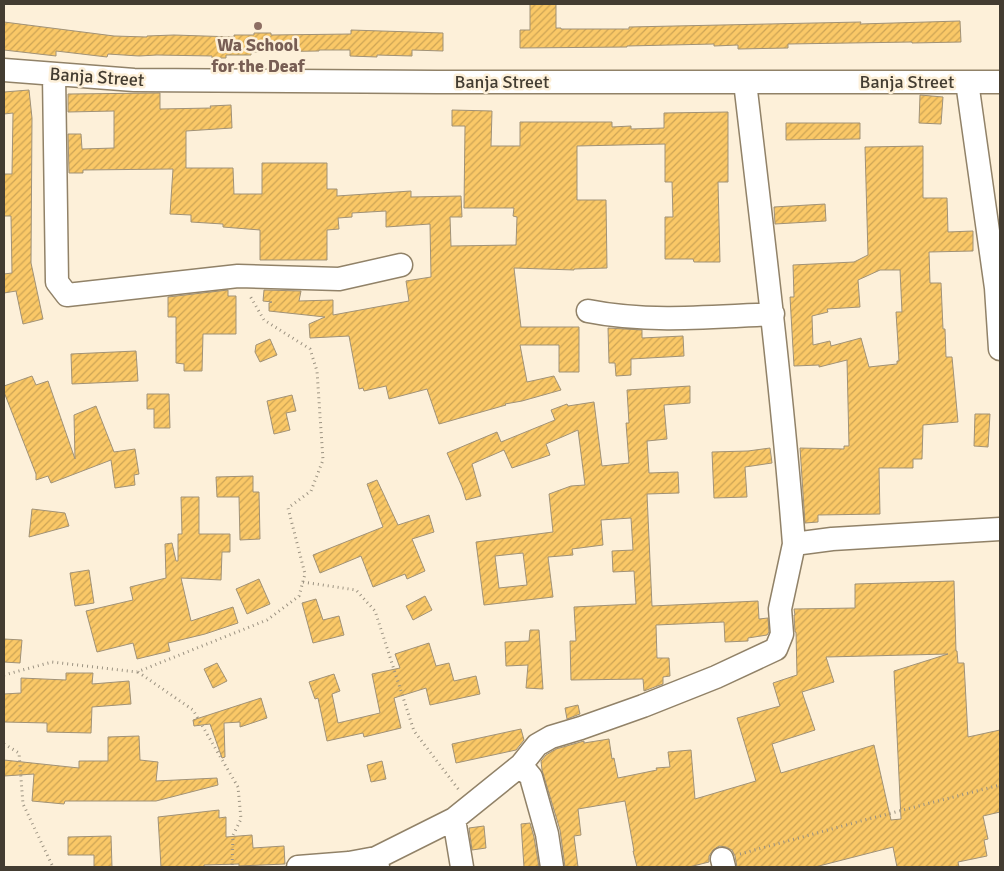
<svg xmlns="http://www.w3.org/2000/svg" width="1004" height="871" font-family="Signika,sans-serif">
	<style>
		.building { fill: url(#building-hatch); stroke: #a19277; fill-rule: evenodd }
		.lines { fill: none; stroke-linecap: round; stroke-linejoin: round }
		.minor-casing { stroke: #918268; stroke-width: 25 }
		.path { stroke: #9c9382; stroke-width: 3; stroke-dasharray: 1 4; stroke-linecap: butt }
		.minor { stroke: #fff; stroke-width: 22 }
		.education-dot { fill: #8d6e63; stroke: #fdf0d9; stroke-width: 2 }
		.labels { text-anchor: middle; stroke-width: 5; stroke-linejoin: round; paint-order: stroke }
		.education-label { font-size: 18px; font-weight: bold; fill: #785e54; stroke: #fdf0d9 }
		.street-label { font-size: 18px; fill: #433c31; stroke: #fdf0d9 }
	</style>
	<defs>
		<pattern id="building-hatch" width="6" height="6" patternUnits="userSpaceOnUse" patternTransform="scale(1.25)"><rect width="6" height="6" fill="#fac867"/><path d="M-1 1l2-2M0 6l6-6M5 7l2-2" fill="none" stroke="#cca455"/></pattern>
	</defs>
	<rect width="100%" height="100%" fill="#fdf0d9"/>
	<!-- building -->
	<path class="building" d="M530,4H556V28H561V29H629V27L861,22L860,24L960,21L961,42L912,43V42L788,44V48L738,49V45L714,46V44L627,46V47L520,48V30H530Z
		M4,22L114,36L147,37V36L174,35L234,37V35H254V33H271V35L351,34V30L443,33V51L412,50V56L377,55V57L350,56V50H319V51L251,52V55H226V58H212V56L157,55L139,56L108,54L107,57L56,51V56L4,50Z
		M29,90L32,118L31,263L43,319L23,324L16,291L4,293V274L12,273L11,216H4V174H12L13,113L4,114V92Z
		M160,93V109L211,108L210,106L231,105L232,128L186,131V168H233L234,194H262V163H327V189H337V196L411,191V197L461,196L462,217H450L451,246L516,245L517,217L513,216L514,208H464L465,126H452V110L492,111L491,146H520V122H612V127L631,126V129L664,128V113L728,112V182H718L720,262H694L693,259H665V217H673L672,182H665V144L577,146V200H606L607,268L574,269V270L514,268L521,327H579V372H559V345H520L527,382L554,376L561,390L522,401L505,404L506,405L439,424L427,389L389,399L386,386L364,391L363,388L359,389L349,336L310,338L309,324L325,317L269,311V303L272,302L263,301L264,290L301,291L299,301L333,300V315L409,301L406,281L431,277L430,224L386,227V211L352,213V217L338,218L339,229L327,230V260H260V230L223,227V224L191,222V215L170,214L173,169L83,170V173H69L68,134H81L82,149L114,148V111L68,112V94Z
		M920,95L943,97L941,124L919,123Z
		M786,123H860V139L786,140Z
		M923,146V198H947L948,232L973,231V251L929,252L930,283H941L943,329H945L946,357H952L958,422L923,425L922,459H913V468H879L880,514L818,515V522L805,523L800,448L844,449V446H849L847,360L819,367V365L794,366L790,297H794L793,265L854,262L868,255L865,147ZM880,270H900L902,312H896L899,361H897V364L869,367L861,338L831,346L830,341L813,345L812,316L828,312L827,309L860,307L858,280Z
		M825,204L826,221L775,224L774,207Z
		M228,290V296H236V334H203L202,371H184V364L176,363V317H168V297Z
		M608,328L642,330V338L683,336L684,356L631,359V375L616,376L615,363H609Z
		M270,339L277,355L260,362L255,352L256,345Z
		M136,351L138,381L72,384L71,354Z
		M32,376L36,385L48,381L75,459L74,415L96,406L114,452L135,449L139,474L134,475L135,485L115,488L111,460L51,483L48,476L36,480V474L4,392V386Z
		M690,386V403L664,405L667,439L647,441L649,473L678,472L679,493L647,494L652,606L758,601L759,619L768,618L769,632L767,635L748,638V641L725,642L724,622L656,625L657,658H669L670,676L663,677V684L644,691L643,679L571,680L570,641H576L574,607L636,604L634,571L613,572L612,551L633,550L631,518L601,520L603,545L572,549L573,555L548,557L553,597L484,605L476,542L553,532L549,494L571,486L585,485L578,430L546,444L550,455L512,468L504,450L472,464L481,496L466,500L462,487L447,453L497,432L501,442L555,420L551,410L567,404L568,406L594,402L602,466L629,463L626,423H629L627,390ZM523,553L527,585L499,588L495,556Z
		M147,394H169L170,428H154V409H147Z
		M292,395L296,411L286,413L290,430L274,434L267,401Z
		M975,414H990L988,447L974,446Z
		M770,448L772,463L745,467L747,497L714,498L712,452L748,451Z
		M253,476V492H259L260,539L240,540L239,497H217L216,477Z
		M377,480L398,525L429,515L434,532L412,539L425,571L407,579L405,574L373,587L361,556L320,573L313,555L383,527L367,484Z
		M181,497H199V534H230V552H222L221,580L181,578L191,621L233,607L238,623L205,634L168,643L170,651L137,659L133,643L97,652L86,611L133,600L130,587L166,578L165,544L172,543L176,561H178V534H182Z
		M32,509L65,513L69,526L29,537Z
		M89,570L94,603L75,606L70,573Z
		M259,579L270,604L247,614L236,589Z
		M954,581L956,651H957L958,663H964L968,737L1000,730V812L983,816L988,839L984,840L987,856L958,862L959,867H897L893,847L815,867H737L735,856L732,850L726,847L719,846L713,850L709,856V862L689,867H637L633,851H634L625,801L578,809L581,835L574,836L578,867H565L560,830L542,770L541,761L546,755L556,749L584,741V743L609,739L612,759L614,758L618,778L657,770L656,768L670,767L668,752L691,750L695,799L756,781L737,718L780,706L773,683L797,675L796,632H795L794,615H795L794,609L855,608V584ZM948,654L894,671L901,819L891,820L874,745L781,773L772,744L815,730L802,692L834,682L826,657Z
		M425,596L432,610L413,620L406,606Z
		M316,599L323,620L339,616L344,635L313,643L302,603Z
		M530,630H539L543,689L526,688L528,665L506,666L505,642L529,641Z
		M4,639L22,640L20,663L4,662Z
		M429,643L436,666L449,663L454,681L476,676L480,694L430,705L426,688L394,698L401,728L364,737L363,733L327,741L318,698L315,699L309,682L334,674L340,691L332,694L338,723L380,713L372,674L400,668L395,654Z
		M217,663L227,681L213,688L204,669Z
		M66,673H93L92,684L129,681L131,704L92,707L91,733L47,732V723L4,722V694L21,693V678L66,680Z
		M261,698L267,718L240,727V722L224,723L225,757L222,758L210,724L194,726L193,720Z
		M578,705L580,714L567,719L565,708Z
		M521,729L524,740L516,750L456,763L452,744Z
		M139,736L140,760L158,762L156,781L217,778L218,785L156,801H65L64,804L32,801L34,774L4,776V760L79,768V761H108V737Z
		M382,761L386,779L371,782L367,765Z
		M219,810V818L226,817V837L252,835L253,848L284,846L285,864L239,866V864L204,865V867H161L158,817Z
		M530,823L534,837L539,867H524L521,824Z
		M484,826L486,848L472,850L469,828Z
		M111,836L112,867H94V855H68V837Z"/>
	<g class="lines">
		<!-- minor casing -->
		<g class="minor-casing">
			<path id="minor" d="M4,70L134,80L437,82H1000
				M54,74L57,282L67,295L238,276L339,279L401,265
				M745,82C763,236 782,390 794,544
				M967,82L996,288L1000,349
				M588,311C647,323 712,317 773,314
				M521,765L531,777L547,834L552,867
				M454,819L462,867
				M722,859L724,867
				M298,867L349,863L376,858
				M378,867L376,858L454,819L521,765L537,745L551,737L581,728L643,706L716,677L776,649L782,634L780,609L794,544L832,539L1000,529"/>
		</g>
		<!-- path -->
		<path class="path" d="M303,582L356,590L375,611L414,731L459,790
			M138,672L193,710L238,787L241,819L233,835L232,867
			M4,675L52,662L137,672L267,620L299,596L305,574L288,508L311,491L323,460L317,371L310,349L264,320L250,296
			M4,744L19,753L23,804L53,867
			M740,854L872,818L1000,785"/>
		<!-- minor -->
		<use href="#minor" class="minor"/>
	</g>
	<!-- markers -->
	<circle class="education-dot" cx="258" cy="26" r="5"/>
	<g class="labels">
		<!-- education labels -->
		<g class="education-label">
			<text x="258" y="51">Wa School<tspan x="258" dy="21">for the Deaf</tspan></text>
		</g>
		<!-- street labels -->
		<g class="street-label">
			<text transform="translate(97 77) rotate(4)" y="6">Banja Street</text>
			<text x="502" y="88">Banja Street</text>
			<text x="907" y="88">Banja Street</text>
		</g>
	</g>
	<!-- border -->
	<rect width="1004" height="871" fill="none" stroke="#433c31" stroke-width="10"/>
</svg>
